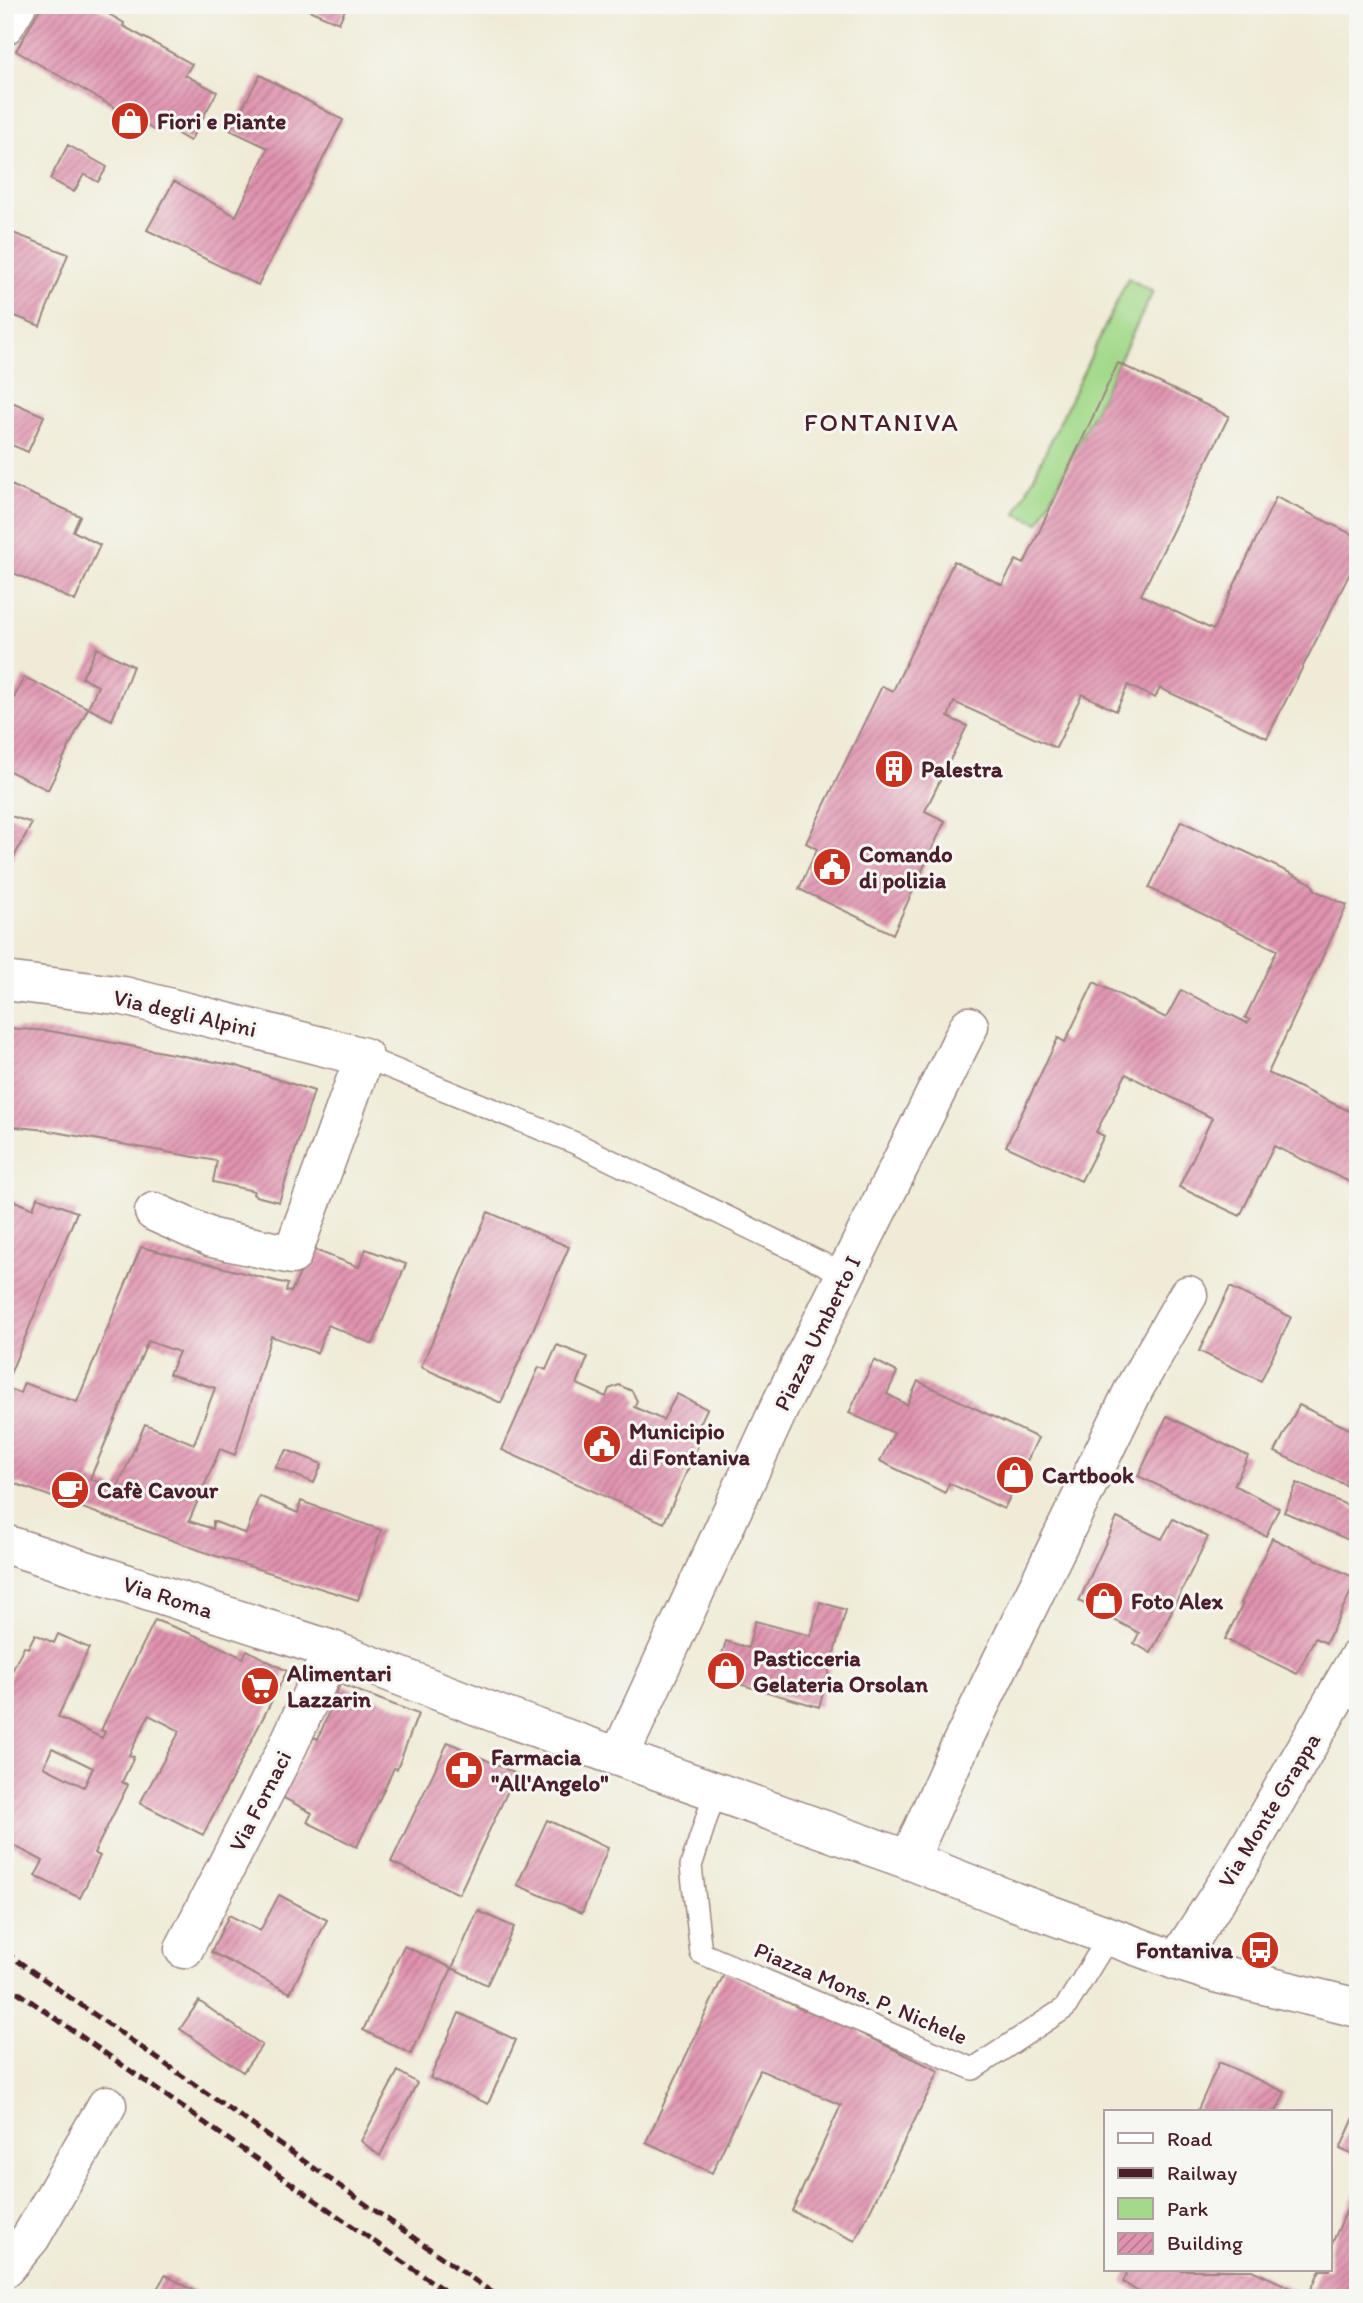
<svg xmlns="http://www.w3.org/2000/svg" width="1363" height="2303" font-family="Itim,sans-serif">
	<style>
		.park { fill: #a3d98a; stroke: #767c5a; stroke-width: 2 }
		.building { fill: url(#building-hatch); fill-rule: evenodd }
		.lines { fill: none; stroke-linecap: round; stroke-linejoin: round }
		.lane-casing { stroke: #9c8580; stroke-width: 24 }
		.street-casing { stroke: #9c8580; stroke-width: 41 }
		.secondary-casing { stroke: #9c8580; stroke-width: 41 }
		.lane { stroke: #fff; stroke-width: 21 }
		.street { stroke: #fff; stroke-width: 38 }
		.secondary { stroke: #fff; stroke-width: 38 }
		.rail { stroke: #4a1f2b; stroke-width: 5; stroke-dasharray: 10 5; stroke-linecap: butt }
		.labels { text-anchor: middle; stroke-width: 6; stroke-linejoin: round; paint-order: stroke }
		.poi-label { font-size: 23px; font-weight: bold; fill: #4a1f2b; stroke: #f6f6f2; text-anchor: start }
		.street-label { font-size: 23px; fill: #4a1f2b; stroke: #f6f6f2 }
		.quarter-label { font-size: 26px; letter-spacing: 2px; fill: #4a1f2b; stroke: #f6f6f2 }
	</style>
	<defs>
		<pattern id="building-hatch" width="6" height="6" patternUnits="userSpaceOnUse" patternTransform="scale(1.75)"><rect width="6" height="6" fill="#e093af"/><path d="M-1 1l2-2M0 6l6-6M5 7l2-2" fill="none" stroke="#b8778f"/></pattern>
	</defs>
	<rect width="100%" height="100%" fill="#f6f6f2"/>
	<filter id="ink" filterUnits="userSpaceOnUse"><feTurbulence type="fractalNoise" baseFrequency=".0143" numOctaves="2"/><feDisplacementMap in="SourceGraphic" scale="14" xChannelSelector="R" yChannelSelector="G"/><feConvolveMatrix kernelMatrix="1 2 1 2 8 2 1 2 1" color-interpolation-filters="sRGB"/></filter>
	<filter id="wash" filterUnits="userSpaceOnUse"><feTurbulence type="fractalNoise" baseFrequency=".00686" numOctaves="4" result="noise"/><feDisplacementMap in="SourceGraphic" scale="28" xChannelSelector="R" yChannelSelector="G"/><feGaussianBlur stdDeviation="1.57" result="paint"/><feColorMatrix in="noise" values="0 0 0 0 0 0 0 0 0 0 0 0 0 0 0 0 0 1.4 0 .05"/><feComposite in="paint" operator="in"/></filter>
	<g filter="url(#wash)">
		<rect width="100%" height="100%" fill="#efebd6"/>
		<!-- park -->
		<path class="park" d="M1128,278L1153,292L1039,523L1016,514Z"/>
		<g id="blocks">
			<!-- building -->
			<path class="building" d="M42,5H93L124,23L123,26L192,64L185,75L217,92L190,141L159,123L154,130L16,51Z
				M297,5H347L339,23Z
				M260,75L343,120L258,285L147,230L174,181L236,216L268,148L230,130Z
				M68,145L107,167L98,182L84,174L74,192L50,179Z
				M5,230L68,254L40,326L5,312Z
				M1118,363L1229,416L1141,595L1213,630L1276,497L1358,537V557L1267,738L1160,688L1155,698L1128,685L1116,711L1082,694L1056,748L954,702L948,717L967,726L925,811L945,821L893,934L799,889L817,849L806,843L882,686L893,691L954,561L1002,585L1016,560L1024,564Z
				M5,399L44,416L28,452L5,442Z
				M11,485L80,516L73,531L100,545L75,601L5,569V488L10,490Z
				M97,648L133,666L112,720L88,708L48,790L5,769V700L12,702L24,677L88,708L98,686L82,678Z
				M5,814L32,823L5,874Z
				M1181,821L1311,883L1316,891L1347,905L1268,1073L1358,1115V1186L1274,1146L1240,1216L1179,1187L1212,1118L1126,1074L1096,1132L1104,1136L1081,1181L1006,1146L1058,1038L1065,1042L1094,982L1166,1018L1181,990L1247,1023L1250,1020L1245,1018L1277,950L1149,888Z
				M5,1028L50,1031L237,1066L314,1091L279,1202L256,1196L253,1194L254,1191L213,1182L217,1161L38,1129L5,1126Z
				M5,1197L33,1209L37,1197L77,1212L5,1386Z
				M488,1212L569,1247L501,1403L421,1367Z
				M141,1247L288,1284L286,1291L291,1292L312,1249L359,1267L366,1249L406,1264L373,1344L328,1325L317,1353L271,1336L235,1455L220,1449L189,1521L213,1529V1521L246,1534L259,1496L298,1513L301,1501L381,1530L358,1600L213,1555L5,1480V1388L20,1393L24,1383L77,1402ZM148,1341L179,1352L169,1374L215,1388L194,1444L145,1424L117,1489L90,1479Z
				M1230,1287L1291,1317L1261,1381L1199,1351Z
				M557,1345L588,1357L577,1384L606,1397L609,1389L619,1385L632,1391L637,1401L634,1407L663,1420L677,1394L707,1409L695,1434L702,1437L664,1523L502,1450L539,1367L546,1370Z
				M874,1360L897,1372L887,1394L907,1405L918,1381L1038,1438L1004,1509L949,1483L945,1493L880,1461L894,1433L849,1413Z
				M1299,1405L1358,1433V1491L1275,1452Z
				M1167,1416L1248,1456L1234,1485L1279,1508L1266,1536L1138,1476Z
				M287,1450L322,1464L314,1483L275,1467Z
				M1297,1483L1358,1510V1544L1284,1512Z
				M1117,1518L1162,1539L1173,1519L1208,1537L1151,1653L1134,1643L1139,1633L1079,1601Z
				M1272,1538L1357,1579L1326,1643L1315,1638L1297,1674L1225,1639L1243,1604L1241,1603Z
				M820,1602L846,1610L819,1707L715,1677L726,1641L748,1648L755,1621L811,1636Z
				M155,1620L197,1636L243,1658L247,1650L287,1671L203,1835L140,1803L180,1731L149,1715L129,1755L134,1757L122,1782L128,1785L94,1853L100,1856L80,1898L35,1876L43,1861L5,1841V1686L24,1646L28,1648L35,1634L54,1643L58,1634L89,1648L58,1717L102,1738L105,1732L101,1730ZM52,1748L93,1768L84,1787L44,1767Z
				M340,1684L418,1714L397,1769L394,1768L357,1847L307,1822L312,1813L282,1797L314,1737L318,1739Z
				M448,1742L516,1774L459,1894L391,1862Z
				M547,1820L608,1848L582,1913L517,1885Z
				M279,1895L327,1920L290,1993L211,1952L229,1915L260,1931Z
				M478,1911L514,1927L487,1985L452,1968Z
				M404,1946L452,1968L411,2054L363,2030Z
				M725,1972L803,2010L806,2003L862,2030L860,2033L939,2071L855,2241L792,2211L841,2105L760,2070L712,2173L646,2142Z
				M199,2001L262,2045L243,2072L180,2029Z
				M459,2013L516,2040L488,2104L430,2078Z
				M1219,2062L1285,2092L1276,2112H1197Z
				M398,2071L417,2083L380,2156L361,2141Z
				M1358,2109V2157L1340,2149Z
				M1358,2185V2298H1148L1123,2282L1128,2270H1252L1308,2296L1320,2270H1330V2248Z
				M165,2275L208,2298H152Z"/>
		</g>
	</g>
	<g filter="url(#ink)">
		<use href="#blocks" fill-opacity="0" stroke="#9c8580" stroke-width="2"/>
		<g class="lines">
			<!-- lane casing -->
			<g class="lane-casing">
				<path id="lane" d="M364,1057L575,1143L846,1275
					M715,1792L691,1866L701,1953L973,2069L1065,2008L1110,1935"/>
			</g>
			<!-- street casing -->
			<g class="street-casing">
				<path id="street" d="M5,981L124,996L364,1057L292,1255L212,1238L154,1212
					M619,1757L782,1402L969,1026
					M909,1860L952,1763L1135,1387L1188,1295
					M184,1949L288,1746L332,1650
					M1177,1961L1240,1863L1358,1658
					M5,2268L31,2237L107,2105"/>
			</g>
			<!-- secondary casing -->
			<g class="secondary-casing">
				<path id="secondary" d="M5,25L17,5
					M5,1544L332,1650L503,1716L909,1860L1013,1901L1177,1961L1215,1973L1358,2008"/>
			</g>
			<!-- lane -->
			<use href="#lane" class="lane"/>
			<!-- street -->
			<use href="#street" class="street"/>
			<!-- secondary -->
			<use href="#secondary" class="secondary"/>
			<!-- rail -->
			<path class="rail" d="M5,1952L500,2298
				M5,1983L455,2298"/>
		</g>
	</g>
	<!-- icons -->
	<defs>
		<g id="shop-disc" transform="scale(2.0125)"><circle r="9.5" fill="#c8321e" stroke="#f6f6f2"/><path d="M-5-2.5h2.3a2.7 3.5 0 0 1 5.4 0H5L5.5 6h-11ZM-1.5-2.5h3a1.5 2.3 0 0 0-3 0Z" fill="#fff"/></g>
		<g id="building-disc" transform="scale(2.0125)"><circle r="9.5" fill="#c8321e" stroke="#f6f6f2"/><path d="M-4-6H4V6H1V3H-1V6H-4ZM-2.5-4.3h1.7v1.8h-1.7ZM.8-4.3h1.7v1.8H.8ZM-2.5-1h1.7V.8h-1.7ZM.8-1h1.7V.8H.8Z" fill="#fff"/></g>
		<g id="civic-disc" transform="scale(2.0125)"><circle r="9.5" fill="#c8321e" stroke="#f6f6f2"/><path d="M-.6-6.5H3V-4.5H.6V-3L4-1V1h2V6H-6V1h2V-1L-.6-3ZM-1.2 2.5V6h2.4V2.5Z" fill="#fff"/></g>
		<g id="cafe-disc" transform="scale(2.0125)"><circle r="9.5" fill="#c8321e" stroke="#f6f6f2"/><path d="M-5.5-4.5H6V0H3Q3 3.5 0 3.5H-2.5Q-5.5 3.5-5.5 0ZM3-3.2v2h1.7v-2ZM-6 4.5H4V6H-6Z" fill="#fff"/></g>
		<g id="supermarket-disc" transform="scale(2.0125)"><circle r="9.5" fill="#c8321e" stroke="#f6f6f2"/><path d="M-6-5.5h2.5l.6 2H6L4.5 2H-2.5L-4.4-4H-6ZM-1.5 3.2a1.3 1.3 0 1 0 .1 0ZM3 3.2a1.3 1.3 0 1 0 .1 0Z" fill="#fff"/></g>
		<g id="pharmacy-disc" transform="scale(2.0125)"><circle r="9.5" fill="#c8321e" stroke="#f6f6f2"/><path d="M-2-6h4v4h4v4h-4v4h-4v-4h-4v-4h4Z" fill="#fff"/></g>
		<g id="bus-disc" transform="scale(2.0125)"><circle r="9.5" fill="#c8321e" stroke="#f6f6f2"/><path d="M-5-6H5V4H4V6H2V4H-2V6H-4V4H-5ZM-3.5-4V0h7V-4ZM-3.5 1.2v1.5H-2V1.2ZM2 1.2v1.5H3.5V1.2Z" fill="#fff"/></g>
	</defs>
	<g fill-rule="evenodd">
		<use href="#shop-disc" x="130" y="121"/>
		<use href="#building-disc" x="894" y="769"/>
		<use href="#civic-disc" x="832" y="867"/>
		<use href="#civic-disc" x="602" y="1444"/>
		<use href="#shop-disc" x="1015" y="1475"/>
		<use href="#cafe-disc" x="70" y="1490"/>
		<use href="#shop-disc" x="1104" y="1601"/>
		<use href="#shop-disc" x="726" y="1671"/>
		<use href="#supermarket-disc" x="260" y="1686"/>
		<use href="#pharmacy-disc" x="464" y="1770"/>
		<use href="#bus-disc" x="1260" y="1950"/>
	</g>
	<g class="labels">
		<!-- poi labels -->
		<g class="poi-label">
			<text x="157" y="129">Fiori e Piante</text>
			<text x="921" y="777">Palestra</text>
			<text x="859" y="862">Comando<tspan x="859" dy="26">di polizia</tspan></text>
			<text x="629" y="1439">Municipio<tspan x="629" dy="26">di Fontaniva</tspan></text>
			<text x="1042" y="1483">Cartbook</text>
			<text x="97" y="1498">Cafè Cavour</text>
			<text x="1131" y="1609">Foto Alex</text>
			<text x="753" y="1666">Pasticceria<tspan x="753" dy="26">Gelateria Orsolan</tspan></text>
			<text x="287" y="1681">Alimentari<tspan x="287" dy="26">Lazzarin</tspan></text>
			<text x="491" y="1765">Farmacia<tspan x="491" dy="26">"All'Angelo"</tspan></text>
			<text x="1233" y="1958" text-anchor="end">Fontaniva</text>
		</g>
		<!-- street labels -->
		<g class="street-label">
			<text transform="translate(185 1013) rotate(13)" y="8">Via degli Alpini</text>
			<text transform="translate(817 1333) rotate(-64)" y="8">Piazza Umberto I</text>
			<text transform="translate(168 1597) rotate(18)" y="8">Via Roma</text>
			<text transform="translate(260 1801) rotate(-63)" y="8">Via Fornaci</text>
			<text transform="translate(1269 1810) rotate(-59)" y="8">Via Monte Grappa</text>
			<text transform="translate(861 1993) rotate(23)" y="8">Piazza Mons. P. Nichele</text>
		</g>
		<!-- quarter labels -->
		<g class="quarter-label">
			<text x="882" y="431">FONTANIVA</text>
		</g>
	</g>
	<!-- margin -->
	<rect width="1363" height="2303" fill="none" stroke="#f6f6f2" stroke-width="28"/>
	<!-- legend -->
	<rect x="1104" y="2110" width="228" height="161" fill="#f6f6f2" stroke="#b1a0a2" stroke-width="2"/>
	<rect x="1118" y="2133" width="35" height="10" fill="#ffffff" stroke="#b1a0a2" stroke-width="2"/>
	<text x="1167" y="2146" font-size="21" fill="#4a1f2b">Road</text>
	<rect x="1118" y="2168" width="35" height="10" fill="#4a1f2b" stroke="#b1a0a2" stroke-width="2"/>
	<text x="1167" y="2180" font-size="21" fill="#4a1f2b">Railway</text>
	<rect x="1118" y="2198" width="35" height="21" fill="#a3d98a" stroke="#b1a0a2" stroke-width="2"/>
	<text x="1167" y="2216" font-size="21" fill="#4a1f2b">Park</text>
	<rect x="1118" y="2233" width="35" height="21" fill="url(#building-hatch)" stroke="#b1a0a2" stroke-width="2"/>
	<text x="1167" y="2250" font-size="21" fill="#4a1f2b">Building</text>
</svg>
